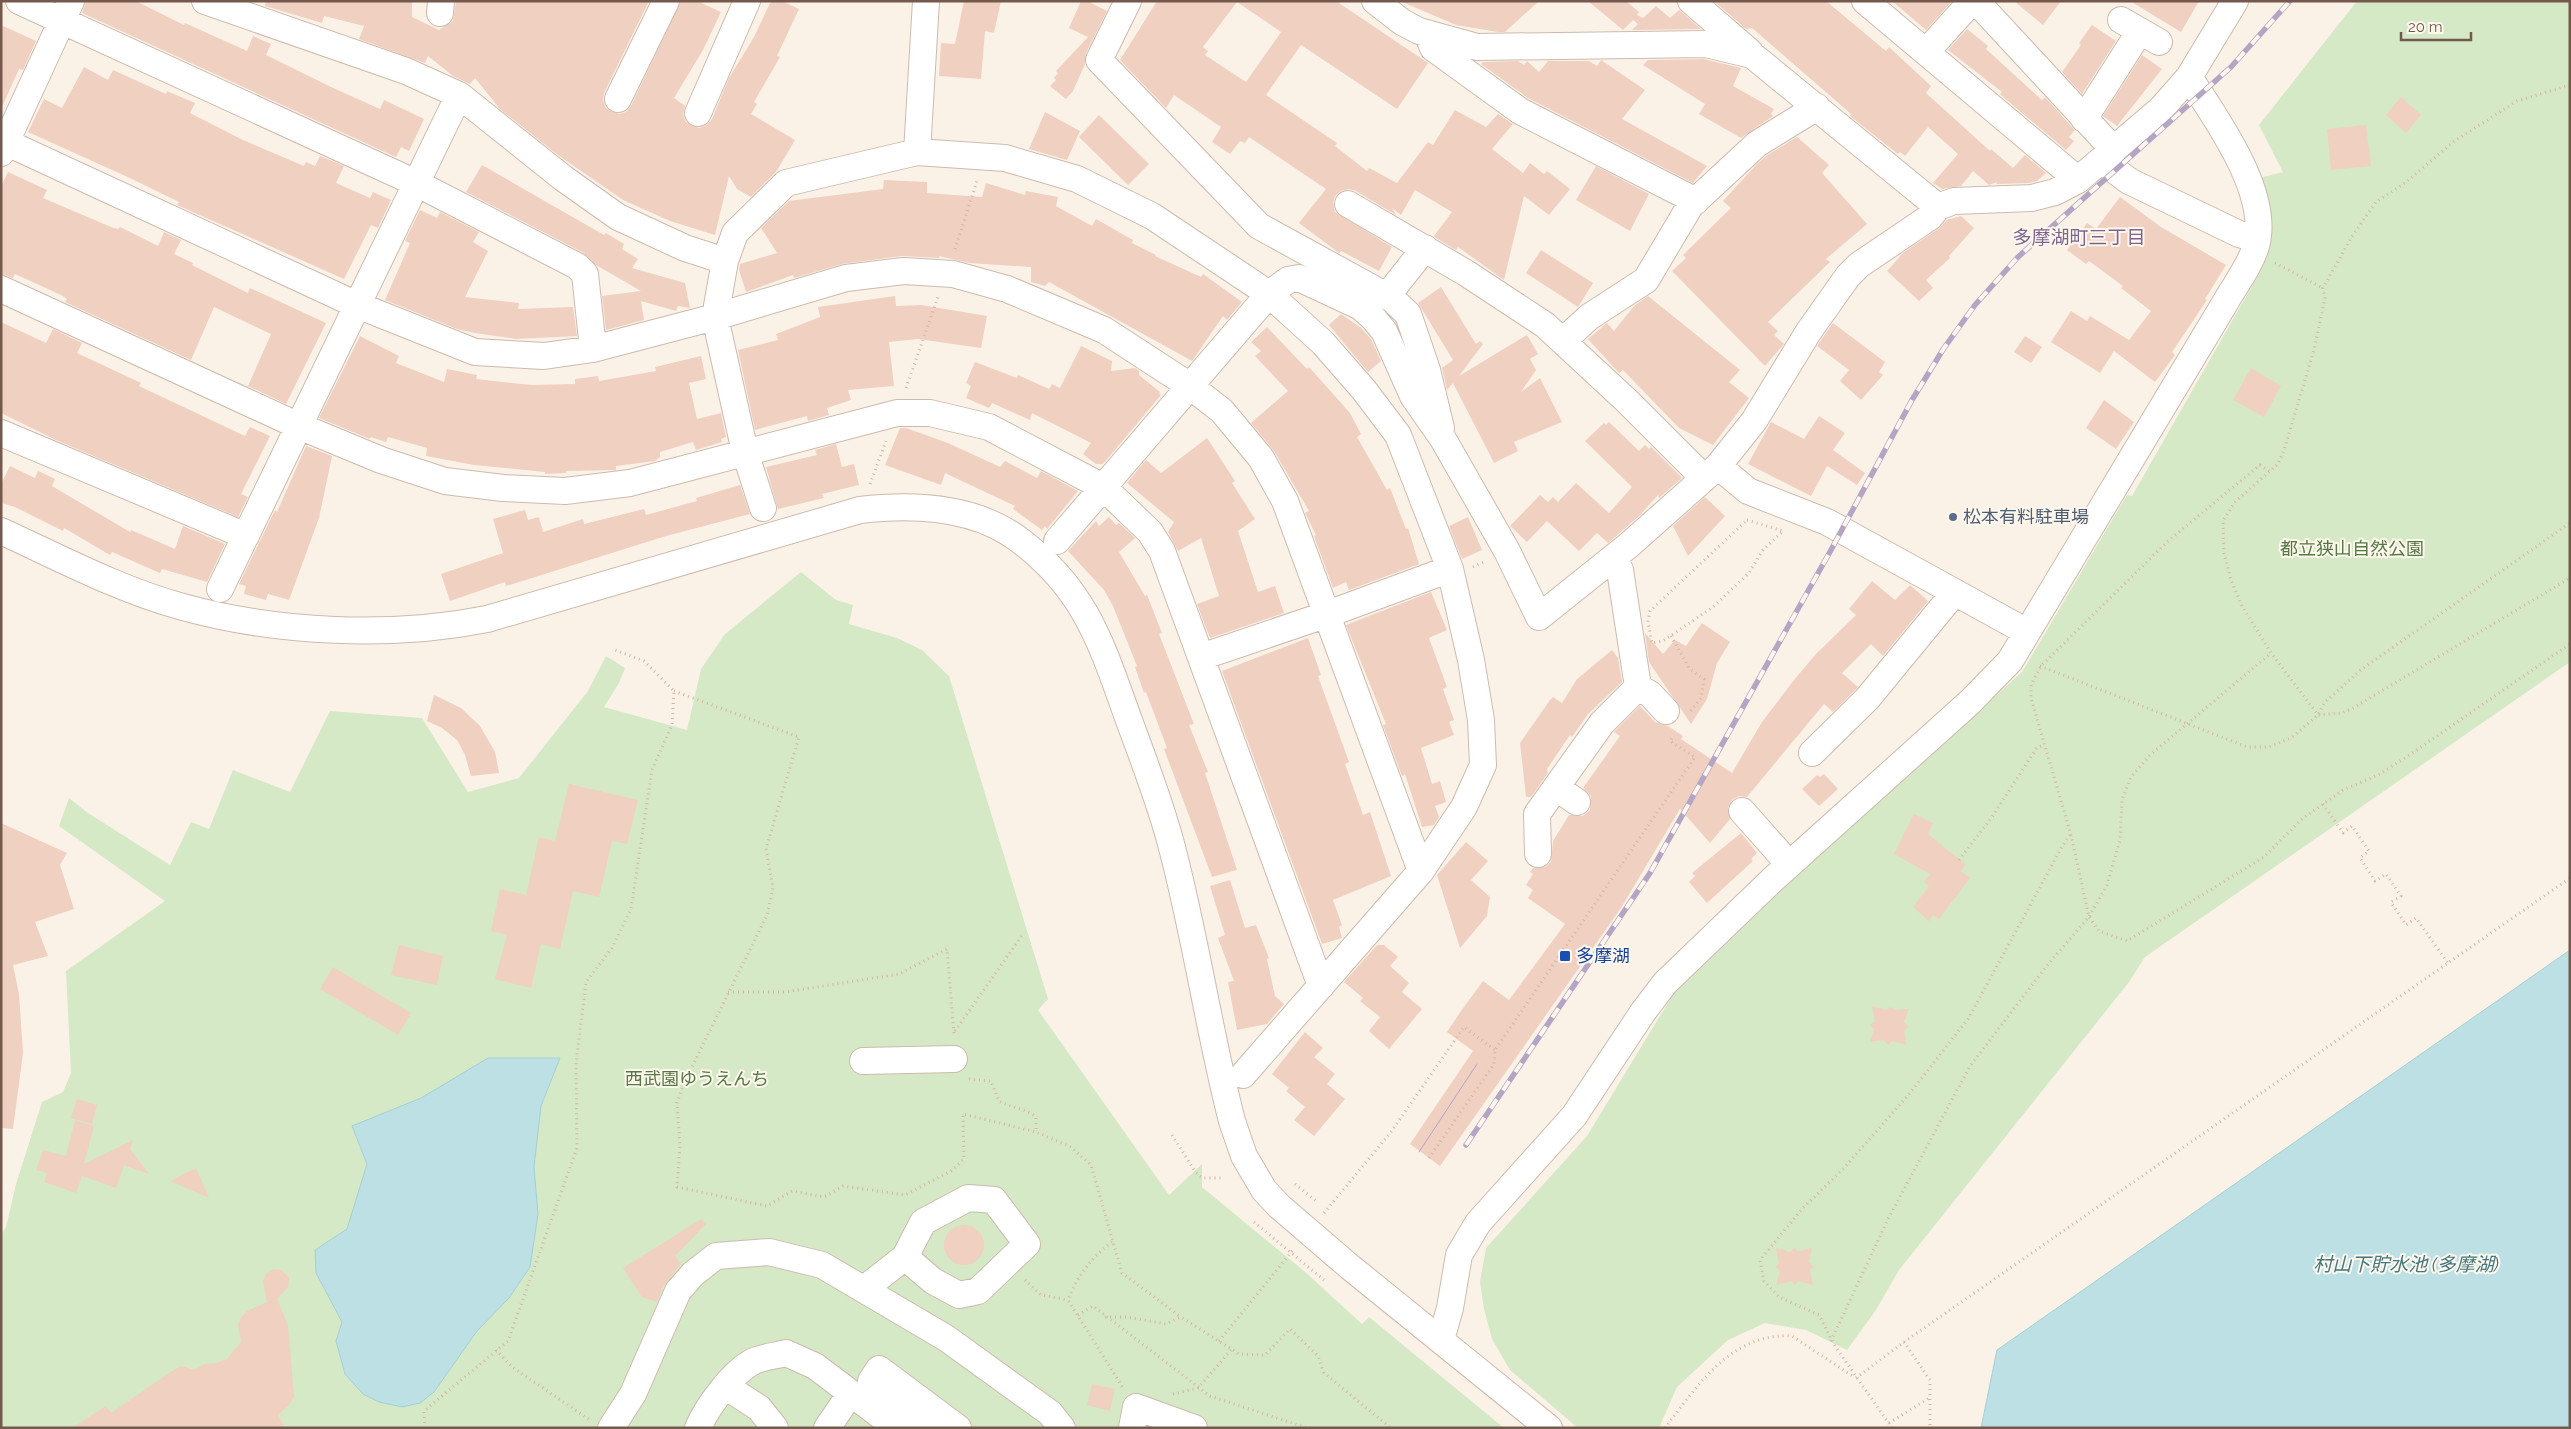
<svg xmlns="http://www.w3.org/2000/svg" width="2571" height="1429" font-family="Raleway,'Noto Sans JP',sans-serif">
	<style>
		.green { fill: #d5e9c6 }
		.water { fill: #bce0e4; stroke: #a3d0d6 }
		.building { fill: #f0d0c0; fill-rule: evenodd }
		.lines { fill: none; stroke-linecap: round; stroke-linejoin: round }
		.minor-casing { stroke: #cdbaad; stroke-width: 28 }
		.path { stroke: #d5b4a3; stroke-width: 3; stroke-dasharray: 1 4; stroke-linecap: butt }
		.minor { stroke: #fff; stroke-width: 26 }
		.tram { stroke: #b5a5c5; stroke-width: 1 }
		.rail-casing { stroke: #b5a5c5; stroke-width: 5.5 }
		.rail { stroke: #fef7ed; stroke-width: 4; stroke-dasharray: 11; stroke-linecap: butt }
		.service-dot { fill: #5c6f8a; stroke: #fef7ed; stroke-width: 2 }
		.transit-dot { fill: #1a4fb4; stroke: #fef7ed; stroke-width: 2 }
		.labels { text-anchor: middle; stroke-width: 4; stroke-linejoin: round; paint-order: stroke }
		.service-label { font-size: 18px; fill: #4e5e75; stroke: #fef7ed; text-anchor: start }
		.park-label { font-size: 18px; fill: #567944; stroke: #fef7ed }
		.transit-label { font-size: 18px; fill: #164399; stroke: #fef7ed; text-anchor: start }
		.neighbourhood-label { font-size: 19px; fill: #7f6490; stroke: #fef7ed }
		.water-label { font-size: 19px; font-style: italic; fill: #43787f; stroke: #fef7ed }
	</style>
	<rect width="100%" height="100%" fill="#fbf2e7"/>
	<!-- green -->
	<path class="green" d="M2357,1H2570V662L2145,957L2129,982L1899,1270L1876,1310L1847,1350L1806,1330L1765,1323L1728,1340L1677,1387L1659,1428H1578L1510,1370L1492,1339L1484,1309L1480,1282L1486,1248L1587,1136L1683,978L2022,672L2127,495L2132,496L2260,272L2270,245V226L2259,178L2283,172L2259,125Z
		M801,572L836,600L853,605L849,624L897,638L922,650L949,676L1048,999L1038,1010L1169,1195L1202,1164V1187L1304,1271L1362,1324L1369,1317L1504,1428H1V1235L6,1227L16,1184L42,1102L63,1092L71,1073L66,971L165,901L59,826L69,798L88,813L170,865L191,822L209,829L233,770L290,792L330,711L422,718L468,792L519,778L588,691L606,656L625,668L619,683L604,707L687,730L701,669L725,634Z"/>
	<!-- water -->
	<path class="water" d="M2570,950V1428H1981L1997,1350Z
		M488,1058H560L541,1106L534,1167L538,1214L530,1267L509,1298L477,1331L434,1392L420,1403L402,1407L379,1402L363,1394L345,1374L336,1341L342,1322L316,1273L315,1250L347,1229L367,1164L352,1126L421,1098Z"/>
	<!-- building -->
	<path class="building" d="M86,1H136L184,25L185,23L247,51L253,36L271,44L266,55L331,87L380,109L384,100L424,119L409,151L401,147L396,157L82,13Z
		M266,1H412V17L439,30L453,21L456,1H649L604,93L603,100L606,108L619,114L626,112L631,106L681,1H697L721,12L703,50L674,98L685,106L683,114L686,122L699,128L706,125L712,119L729,78L754,37L771,1H782L799,9L777,56L780,57L754,102L757,104L751,114L795,140L776,172L751,197L737,189L729,176L715,235L670,221L623,200L558,155L500,109L475,78L470,84L453,76L428,56L425,63L359,39L364,26L324,16L322,23L265,6Z
		M964,1H1001L994,33L985,31L981,79L939,76L941,43L955,44Z
		M1081,1H1087L1107,11L1086,53L1085,64L1073,91L1066,99L1050,86L1056,80L1054,78L1058,73L1056,71L1088,37L1069,28Z
		M1157,1H1336L1428,63L1397,109L1301,45L1266,95L1337,143L1335,146L1367,171L1369,168L1397,183L1428,142L1433,145L1455,110L1486,127L1498,114L1513,124L1492,149L1523,173L1530,163L1544,174L1547,171L1570,189L1549,215L1524,196L1504,280L1458,247L1456,250L1436,238L1434,236L1452,212L1415,190L1401,215L1392,208L1396,215L1356,191L1349,189L1341,191L1335,196L1333,203L1335,212L1392,247L1379,271L1341,251L1339,253L1299,223L1326,189L1249,137L1245,143L1240,141L1230,154L1212,142L1221,127L1174,95L1166,108L1120,60ZM1237,2L1281,32L1246,82L1205,55L1208,51L1203,47Z
		M1400,1H1539L1505,32H1498L1456,25Z
		M1588,1H1626L1639,12L1637,15L1643,18L1656,6L1670,18L1679,10L1701,29L1632,30L1638,24L1633,20L1623,30Z
		M1714,1H1826L1886,51L1889,47L1931,86L1926,93L1990,151L1991,149L2013,168L2025,155L2046,173L2037,181L2030,183L1996,184L1997,182L1989,185L1973,171L1961,186L1942,189L1933,183L1958,154L1928,127L1905,156L1900,152L1898,154L1850,116L1851,114L1752,28L1746,29Z
		M1892,1H1952L1926,30Z
		M2014,1H2061L2043,25Z
		M2130,1H2199L2181,32Z
		M1,25L36,41L23,70L19,69L1,109Z
		M2092,25L2116,41L2082,94L2062,72L2081,45L2079,43Z
		M1967,29L1988,46L1986,49L2042,100L2045,97L2070,125L2075,130L2069,137L2074,141L2066,150L2009,102L2000,94L2002,92L1948,50Z
		M2142,55L2162,69L2117,126L2103,116Z
		M1704,59L1741,68L1733,86L1774,109L1771,114L1773,116L1741,138L1699,114L1705,104L1643,65L1648,60Z
		M1601,60L1645,90L1622,119L1707,166L1693,183L1528,98L1481,64L1483,62L1518,61L1524,65L1527,61L1539,72L1548,61H1589L1597,66Z
		M84,67L108,80L113,70L166,94L167,91L195,103L190,113L243,140L304,166L306,162L315,166L320,156L344,166L336,183L370,198L373,192L391,200L378,228L371,225L344,279L177,205L179,202L132,179L28,132L44,99L62,108Z
		M2401,97L2421,115L2406,133L2386,115Z
		M1045,112L1080,131L1067,160L1029,149Z
		M1099,115L1149,164L1128,185L1079,137Z
		M2366,125L2371,166L2331,170L2327,129Z
		M1797,137L1829,165L1822,173L1867,224L1826,259L1830,262L1768,322L1778,331L1774,335L1784,344L1765,366L1672,271L1686,258L1683,255L1731,208L1723,201L1756,165L1766,156Z
		M482,165L604,235L606,233L624,244L622,249L638,259L632,268L685,283L690,308L678,306L676,311L641,301L644,320L606,330L602,296L641,291L596,265L584,253L466,192Z
		M1596,166L1649,194L1630,231L1576,200Z
		M8,172L47,190L43,198L111,227L118,229L120,227L158,246L164,232L181,240L174,254L193,263L192,265L248,293L250,288L326,323L286,404L248,386L271,334L214,307L191,360L65,302L67,299L61,295L15,274L13,278L1,274V186Z
		M884,180L927,182V193L982,197L986,183L1025,195L1026,191L1058,197L1056,206L1092,226L1096,219L1133,240L1132,243L1156,255L1155,256L1201,277L1203,274L1242,302L1227,320L1223,316L1192,361L1049,282L1045,286L1031,282V267L970,263L939,256V258L902,256L842,264L794,278L793,275L746,292L739,270L740,264L777,253L761,228L789,201L883,189Z
		M2120,197L2161,227L2226,265L2205,299L2207,300L2172,352L2175,355L2155,382L2114,351L2100,373L2051,342L2071,311L2087,321L2090,316L2129,340L2151,311L2121,288L2123,286L2089,261L2086,264L2067,250L2087,223L2096,229Z
		M420,210L437,218L440,212L479,232L473,242L488,251L465,297L519,303L518,309L573,307L577,336L516,339L475,333L457,329L385,300L410,243L405,241Z
		M1961,216L1974,228L1949,256L1950,258L1926,280L1933,288L1919,301L1887,271L1903,253L1938,229L1947,220Z
		M1541,250L1593,283L1578,307L1526,273Z
		M1441,287L1476,344L1480,341L1483,344L1459,376L1527,335L1538,354L1530,359L1536,370L1521,392L1540,378L1562,422L1514,442L1518,451L1494,463L1453,383L1447,390L1442,368L1453,360L1418,303Z
		M895,296L896,306L921,305L987,316L981,348L918,339L889,342L894,386L848,390L851,400L827,408L829,415L808,421L807,416L755,430L738,350L778,340L776,334L820,317L818,307Z
		M1648,296L1740,370L1729,382L1749,398L1713,445L1679,428L1623,370L1619,373L1588,339L1607,323L1614,331L1634,306Z
		M1341,314L1361,328L1371,339L1381,361L1368,372L1329,325Z
		M1,322L46,343L53,329L82,343L77,353L141,383L139,386L245,436L250,427L270,436L241,494L248,497L238,517L56,440L1,413Z
		M1833,323L1885,362L1879,372L1883,375L1861,400L1840,381L1849,370L1817,346Z
		M1267,327L1307,369L1309,367L1350,413L1361,434L1357,437L1387,490L1390,488L1406,529L1408,528L1419,564L1349,590L1346,582L1333,588L1314,536L1316,535L1305,513L1309,511L1274,451L1251,423L1288,391L1255,356L1261,351L1251,342Z
		M360,336L399,356L396,363L444,382L447,369L477,375L476,379L531,385L575,384V379L598,376L599,381L656,371L655,367L701,356L706,379L689,383L697,419L721,413L726,437L721,439L722,442L696,450L693,442L660,452V457L655,461L616,466V470L566,471V473L545,474V472L474,465L426,456L427,448L388,437L386,442L371,437L370,439L319,418Z
		M2025,336L2042,347L2031,363L2014,352Z
		M1081,346L1112,361L1111,371L1135,368L1139,371V375L1160,392L1159,393L1161,395L1103,464H1096L1083,454L1091,443L1032,413L1030,420L992,403L989,408L966,398L971,386L966,383L975,362L1017,378L1018,375L1049,389L1052,384L1060,388Z
		M2251,368L2281,386L2264,417L2233,400Z
		M2104,400L2134,422L2116,449L2086,428Z
		M1819,416L1845,433L1833,450L1865,473L1857,485L1827,466L1811,496L1748,464L1771,422L1804,439Z
		M1609,422L1639,451L1645,445L1649,449L1651,447L1682,478L1659,498L1658,495L1639,516L1608,543L1597,533L1579,551L1547,521L1527,542L1510,526L1540,495L1548,502L1553,497L1558,502L1576,483L1609,513L1632,487L1585,441L1604,423L1606,425Z
		M900,428H906L948,443L1000,467L1005,461L1037,478L1041,471L1078,491L1047,529L1045,526L1042,530L1013,509L1015,506L945,473L941,485L885,465Z
		M1207,438L1235,481L1232,483L1255,519L1238,531L1258,592L1275,586L1284,613L1210,638L1197,604L1219,596L1201,538L1178,551L1168,532L1174,522L1127,483L1146,460L1161,473Z
		M836,444L842,467L854,464L859,485L822,494L824,498L778,509L766,467L817,455L815,450Z
		M306,446L332,456L319,518L289,600L268,594L266,600L244,594L246,586L239,584L275,510L277,512Z
		M10,466L35,478L38,471L55,479L52,486L130,532L131,530L175,549L183,526L225,544L207,582L162,569L160,573L112,552L110,555L64,528L63,531L15,507L1,503V484Z
		M740,485L750,514L666,536L506,586L505,582L450,601L441,574L503,553L493,519L525,510L528,520L539,517L543,532L583,519L584,524L644,509L646,515L697,501L696,498Z
		M1705,497L1725,516L1688,556L1673,526Z
		M1109,517L1116,525L1119,523L1135,538L1119,552L1145,596L1147,595L1162,633L1159,634L1194,724L1189,725L1208,772L1205,773L1237,870L1212,877L1164,749L1167,748L1146,692L1144,693L1135,667L1137,666L1113,606L1104,590L1068,551L1096,521L1099,526Z
		M1468,517L1482,550L1462,559L1449,526Z
		M1872,581L1895,600L1910,585L1928,601L1883,656L1871,644L1842,673L1858,687L1833,712L1824,704L1747,797L1739,796L1732,800L1728,807L1730,819L1710,843L1680,809L1621,908L1440,1166L1410,1144L1473,1051L1447,1032L1461,1011L1483,981L1509,1000L1565,924L1528,898L1533,890L1526,885L1533,874L1530,872L1533,868L1545,867L1551,862L1553,841L1569,815L1583,816L1590,810L1591,796L1583,788L1620,736L1614,732L1640,706L1655,722L1668,726L1683,736L1681,739L1732,773L1762,722L1794,680L1815,655L1856,615L1849,609Z
		M1431,592L1447,630L1429,638L1447,687L1443,689L1454,720L1449,722L1454,735L1421,748L1432,784L1440,781L1446,802L1435,806L1439,817L1434,825L1422,827L1405,774L1402,776L1383,725L1386,724L1346,625Z
		M1702,623L1730,642L1717,663L1707,699L1691,724L1649,662L1645,633L1663,654L1675,640L1686,646Z
		M1308,638L1321,675L1318,676L1349,762L1345,764L1363,815L1370,812L1391,876L1333,900L1342,925L1339,927L1342,938L1322,944L1222,671Z
		M1612,650L1618,658L1622,682L1588,714L1572,737L1570,735L1547,769L1548,773L1531,797H1526L1520,743L1550,700L1553,697L1562,703L1577,679Z
		M434,695L461,708L480,726L495,752L499,773L471,776L465,755L457,740L442,728L427,721Z
		M1824,774L1838,789L1819,806L1802,789L1817,775L1820,777Z
		M569,784L638,800L627,844L612,841L599,897L573,891L560,949L541,944L531,988L495,979L507,935L491,931L500,889L526,895L539,837L555,841Z
		M1914,814L1933,823L1928,834L1966,865L1961,871L1970,878L1939,919L1933,915L1929,921L1913,907L1929,886L1924,882L1930,874L1894,854Z
		M1,823L67,853L60,865L74,909L35,922L48,956L13,965L19,994L23,1053L13,1129L1,1128Z
		M1741,833L1757,853L1751,859L1753,861L1707,903L1689,882L1695,876L1692,873Z
		M1466,842L1488,861L1471,880L1490,897L1487,916L1460,948L1437,875Z
		M1230,880L1245,928L1256,925L1269,958L1267,959L1275,996L1284,1004L1267,1024L1237,1030L1228,982L1234,981L1218,938L1225,935L1210,886Z
		M399,945L443,956L437,985L391,975Z
		M1377,945H1384L1398,957L1390,966L1409,983L1402,992L1422,1009L1389,1049L1369,1031L1380,1017L1360,1001L1363,998L1344,982Z
		M333,967L411,1013L398,1035L320,989Z
		M1872,1006L1886,1010L1891,1007L1894,1010L1909,1009L1904,1022L1909,1027L1904,1030L1906,1045L1892,1041L1888,1045L1884,1040L1870,1042L1874,1029L1870,1025L1875,1021Z
		M1305,1032L1323,1048L1314,1057L1335,1074L1327,1084L1345,1099L1314,1136L1294,1120L1305,1107L1286,1091L1289,1088L1272,1074Z
		M77,1099L97,1105L92,1124L71,1118Z
		M75,1120L94,1126L84,1164L133,1140L130,1149L149,1174L124,1165L116,1188L82,1176L76,1193L44,1182L47,1173L36,1170L43,1150L66,1156Z
		M196,1168L209,1198L170,1181Z
		M701,1219L706,1224L675,1256L681,1264L664,1285L657,1302L642,1297L623,1268Z
		M944 1245a20 20 0 1 1 40 0a20 20 0 1 1-40 0Z
		M1776,1248L1790,1252L1794,1248L1798,1251L1812,1248L1809,1262L1814,1266L1810,1270L1813,1285L1799,1281L1795,1285L1791,1281L1776,1285L1780,1271L1776,1267L1779,1263Z
		M273,1269L282,1270L289,1278L288,1287L277,1299L288,1325L294,1397L289,1405L278,1415L285,1428H72L106,1406L111,1413L175,1369L182,1366L194,1370L204,1364L216,1363L227,1359L241,1342L238,1325L241,1317L247,1311L267,1302L263,1281L266,1274Z
		M1092,1384L1115,1389L1110,1411L1087,1405Z"/>
	<g class="lines">
		<!-- minor casing -->
		<g class="minor-casing">
			<path id="minor" d="M19,1L416,183L577,266L585,274L593,349
				M205,1L406,71L459,95L563,178L618,217L685,248L725,261
				M1128,1L1099,60L1259,226L1392,299L1408,314L1427,370L1441,428
				M1375,1L1402,22L1419,31L1477,47L1706,44L1752,55L1938,207
				M1691,1L1750,52
				M1865,1L2078,180
				M1976,1L2114,150
				M440,13L441,1
				M2121,20L2159,42
				M1427,33L1433,48L1520,111L1696,201
				M1926,52L1972,1
				M618,99L666,1
				M698,113L747,1
				M2084,119L2140,31
				M1,140L357,305L475,352L544,356L593,349L715,317L846,278L904,271L953,274L1007,289L1104,330L1190,386L1222,411L1261,458L1285,501L1421,871
				M917,152L926,1
				M1,153L71,1
				M2101,160L2129,181L2239,234L2257,239
				M1348,204L1466,273L1545,325L1627,401L1703,477
				M1,289L299,426L381,460L445,481L503,488L565,491L630,483L897,413H930L989,427L1103,487L1150,532L1162,551L1321,986
				M1387,296L1425,248
				M1563,341L1589,317L1646,280L1690,206L1730,169L1757,144L1817,107
				M1,433L246,536
				M1718,466L1748,491L1827,522L2027,632
				M763,508L745,452L715,317L725,261L735,233L786,183L917,152L1005,158L1077,179L1152,216L1269,294L1323,343L1364,390L1398,435L1450,569L1471,660L1481,720L1483,765L1464,807L1421,871L1243,1075
				M1,531C60,558 120,590 183,607C277,633 392,638 487,619L860,510C912,504 973,506 1018,539C1087,590 1102,646 1130,723C1144,761 1159,800 1170,840C1195,932 1208,1028 1232,1121L1244,1156L1264,1190L1279,1206L1350,1267L1549,1428
				M1057,541L1269,294L1288,280L1299,278L1361,307L1374,319L1384,331L1413,396L1443,439L1507,551L1539,617L1629,545L1718,466L1754,421L1809,331L1848,276L1859,265L1930,217L1938,207L1954,201L2032,198L2055,192L2078,180L2161,109L2189,77L2235,1
				M220,589L459,95
				M1201,657L1328,614L1450,569
				M1638,687L1650,694L1666,711
				M1812,753L1867,699L1955,592
				M1557,788L1577,802
				M1742,811L1789,864
				M1538,854L1537,814L1602,723L1638,687L1620,570L1614,557
				M863,1061L954,1059
				M864,1289L905,1257L923,1222L968,1198L994,1200L1027,1244L978,1291L959,1295L933,1281L905,1257
				M1441,1340L1450,1308L1459,1255L1478,1223L1574,1116L1643,1012L1665,983L1771,881L1970,702L2010,661L2225,303C2235,285 2250,266 2256,246C2271,194 2217,120 2189,77
				M725,1386L759,1408L775,1428
				M611,1428L633,1394L678,1291L693,1274L716,1256L769,1252L822,1265L946,1338L1050,1413L1062,1428
				M698,1428C707,1407 732,1373 752,1362C762,1357 775,1356 786,1353L815,1366L897,1428
				M827,1428L851,1393
				M927,1428L871,1381L879,1369L958,1428
				M1132,1428L1136,1407L1194,1428"/>
		</g>
		<!-- path -->
		<path class="path" d="M2570,85L2517,101L2453,142L2405,183L2376,202L2351,238L2323,288L2325,298L2314,350L2284,450L2278,464L2235,502L2223,521L2224,553L2231,580L2242,606L2271,653L2318,715L2342,713L2353,708L2570,578
			M955,249L977,181
			M2275,263L2323,288
			M906,388L938,297
			M2269,471L2260,465L2167,542L2041,666L2031,685V698L2071,835L2089,917L2099,931L2127,941L2264,857L2302,819L2343,790L2378,775L2411,754L2570,644
			M870,484L886,441
			M1747,520L1783,531L1763,550L1749,573L1713,607L1663,641L1652,643L1648,622L1650,611Z
			M1473,567L1486,561
			M1671,636L1690,669L1704,679L1701,698L1690,712
			M2040,666L2247,747H2269L2291,738L2318,715L2325,702L2362,669L2570,523
			M674,691L799,737L766,849L773,888L767,915L685,1081L677,1103L680,1146L677,1187L767,1206L792,1191L824,1197L843,1186L905,1195L951,1171L964,1159L963,1114L1036,1132L1071,1147L1091,1165L1122,1273L1181,1317
			M2323,804L2343,833L2352,826L2369,851L2360,858L2375,881L2386,874L2401,896L2391,902L2406,925L2416,918L2448,963
			M1959,860L1992,817L2036,749L2044,744
			M728,992H785L899,974L947,949L954,1034
			M955,1031L1023,934
			M969,1079L991,1081L999,1101C1011,1108 1027,1109 1036,1117V1132
			M1172,1135L1196,1173L1203,1178H1221
			M1429,1158L1494,1064L1495,1050L1695,757L1670,741L1674,735
			M1295,1184L1316,1201
			M1324,1213L1391,1132L1464,1027L1495,1050
			M1254,1222L1324,1280
			M1112,1242C1092,1257 1077,1276 1068,1300L1123,1388
			M1025,1280L1041,1295L1068,1300
			M1078,1315L1093,1306L1210,1396L1307,1428
			M1105,1317H1127L1166,1324L1181,1317L1239,1354L1265,1355L1290,1329L1318,1356L1324,1373L1391,1428
			M1219,1341L1293,1250
			M1831,1341L1888,1219L1970,1066L2049,963L2089,917L2107,885L2120,840L2122,800L2131,777L2149,756L2271,653
			M1904,1342L1930,1380V1428
			M496,1350L512,1367L590,1420
			M1856,1378L1904,1342L2570,878
			M1173,1394L1198,1388L1232,1349
			M1889,1423L1931,1397
			M425,1428L424,1411L508,1341L577,1148L576,1063L586,982L612,948L631,909L652,770L672,725L674,691L644,661L615,650
			M1665,1428C1697,1386 1732,1332 1792,1336L1854,1377
			M1892,1428L1835,1346L1819,1315L1779,1297L1764,1281L1760,1260L1803,1208L1844,1168L1910,1093L1968,1019L2063,845L2070,835"/>
		<!-- minor -->
		<use href="#minor" class="minor"/>
		<!-- tram -->
		<path class="tram" d="M1419,1152L1477,1064"/>
		<!-- rail casing -->
		<g class="rail-casing">
			<path id="rail" d="M1466,1145L1650,873L1831,550L1912,400L1944,348L1975,305L2018,257L2231,67L2290,1"/>
		</g>
		<!-- rail -->
		<use href="#rail" class="rail"/>
	</g>
	<!-- markers -->
	<circle class="service-dot" cx="1953" cy="517" r="5"/>
	<rect class="transit-dot" x="1559" y="950" width="12" height="12" rx="2.5"/>
	<g class="labels">
		<!-- service labels -->
		<g class="service-label">
			<text x="1963" y="523">松本有料駐車場</text>
		</g>
		<!-- park labels -->
		<g class="park-label">
			<text x="2352" y="555">都立狭山自然公園</text>
			<text x="697" y="1085">西武園ゆうえんち</text>
		</g>
		<!-- transit labels -->
		<g class="transit-label">
			<text x="1576" y="962">多摩湖</text>
		</g>
		<!-- neighbourhood labels -->
		<g class="neighbourhood-label">
			<text x="2079" y="244">多摩湖町三丁目</text>
		</g>
		<!-- water labels -->
		<g class="water-label">
			<text x="2406" y="1271">村山下貯水池 (多摩湖)</text>
		</g>
	</g>
	<!-- border -->
	<rect width="2571" height="1429" fill="none" stroke="#74594c" stroke-width="5"/>
	<!-- scale -->
	<path d="M2401 32v8h70v-8" fill="none" stroke="#74594c" stroke-width="2.5"/>
	<text x="2408" y="32" font-size="15" fill="#74594c" stroke="#fef7ed" stroke-width="4" paint-order="stroke">20 m</text>
</svg>
